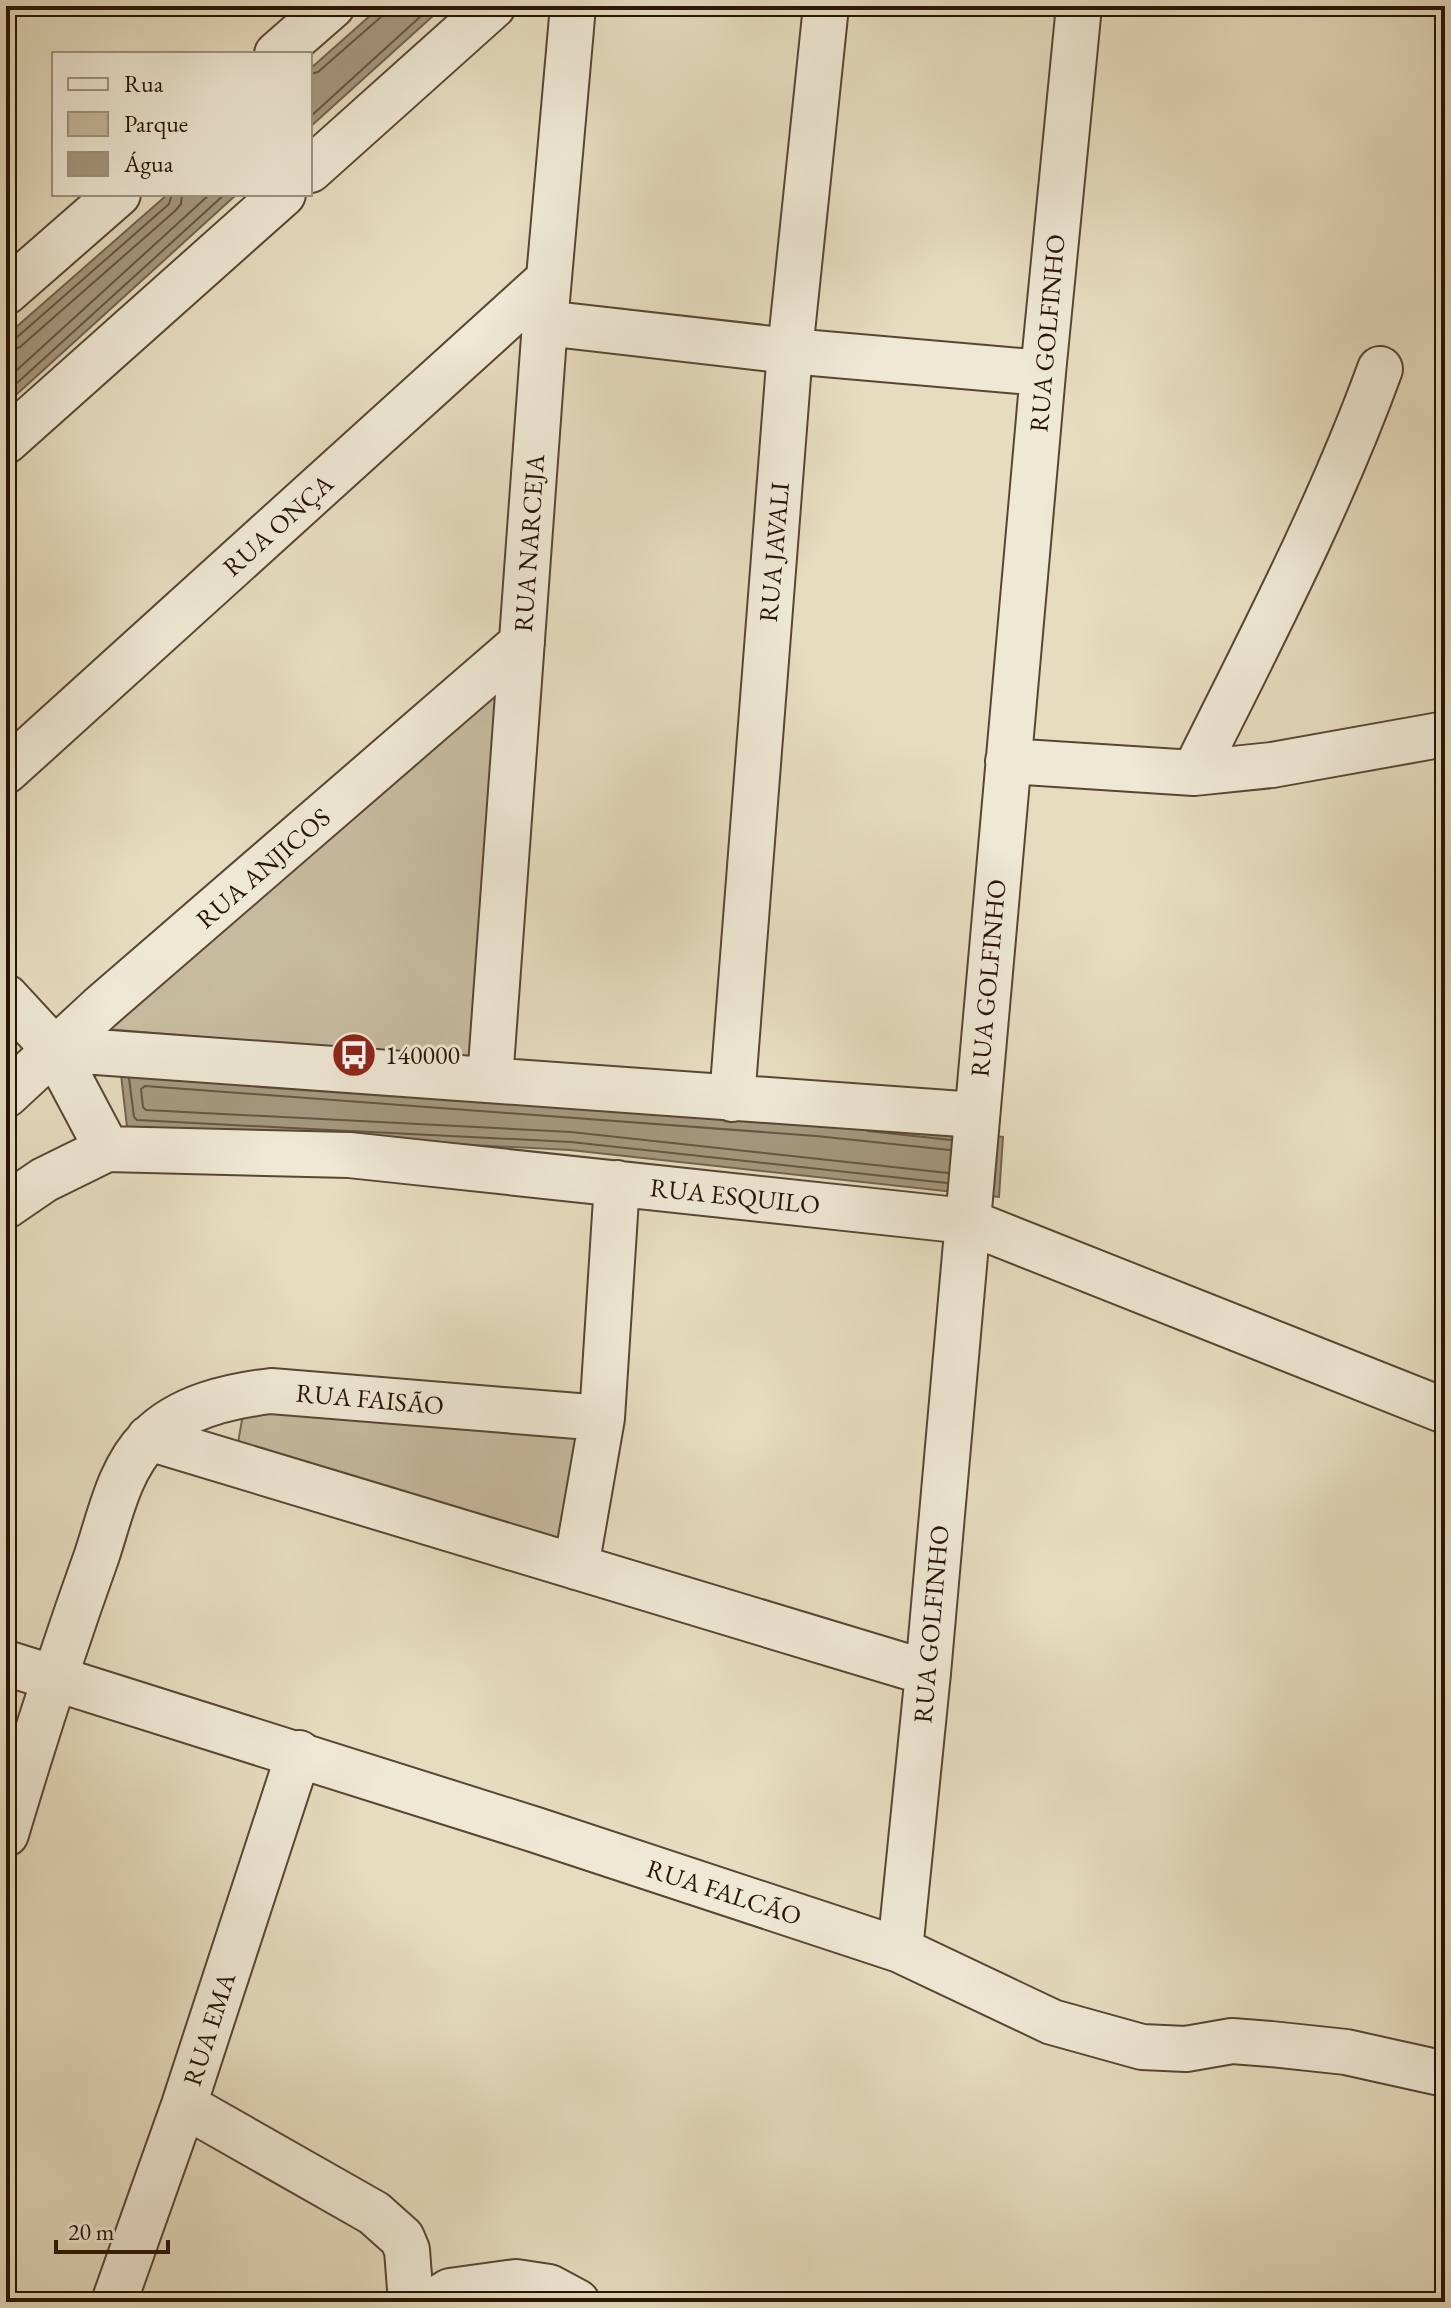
<svg xmlns="http://www.w3.org/2000/svg" width="1451" height="2308" font-family="'EB Garamond',serif">
	<style>
		.green { fill: #c6ba9f; stroke: #776752; stroke-width: 2 }
		.water { fill: #a5987f; stroke: #73634e; stroke-width: 2 }
		.lines { fill: none; stroke-linecap: round; stroke-linejoin: round }
		.shore { stroke: #665642; stroke-width: 2 }
		.minor-casing { stroke: #584633; stroke-width: 48 }
		.minor { stroke: #efe8d5; stroke-width: 44 }
		.labels { text-anchor: middle; stroke-width: 6; stroke-linejoin: round; paint-order: stroke }
		.street-label { font-size: 26px; fill: #281404; stroke: #efe8d5 }
		.poi-label { font-size: 26px; fill: #281404; stroke: #efe8d5; text-anchor: start }
	</style>
	<rect width="100%" height="100%" fill="#e6dcbf"/>
	<filter id="stains"><feTurbulence type="fractalNoise" baseFrequency=".0025" numOctaves="4"/><feColorMatrix values="0 0 0 0 .2 0 0 0 0 .09 0 0 0 0 .02 0 0 0 .5 -.17"/></filter>
	<radialGradient id="worn" r=".72"><stop offset=".6" stop-color="#630" stop-opacity="0"/><stop offset="1" stop-color="#630" stop-opacity=".3"/></radialGradient>
	<!-- green -->
	<path class="green" d="M502,670L481,1060L93,1028Z
		M244,1408L576,1433L567,1550L238,1443Z"/>
	<!-- water -->
	<path class="water" d="M381,6H444L310,127V69Z
		M168,194H237L6,404V336Z
		M120,1066L817,1118L1003,1137L999,1197L570,1150L127,1127Z"/>
	<g class="lines">
		<!-- shore -->
		<path class="shore" d="M310,74L318,72L382,16L386,6
			M310,117L432,6
			M6,342L15,339L169,204L172,194
			M6,352L20,347L175,211L181,204L182,194
			M6,380L210,194
			M6,393L225,194
			M129,1078L134,1117L137,1120L349,1131
			M351,1131L571,1142L947,1183
			M868,1131L951,1140
			M948,1173L571,1132L146,1110L143,1107L141,1089L145,1086L816,1136L950,1150"/>
		<!-- minor casing -->
		<g class="minor-casing">
			<path id="minor" d="M277,54L332,6
				M310,170L493,6
				M6,292L118,194
				M545,323L790,351L1043,373
				M6,441L283,194
				M1008,761L1194,773L1272,765L1445,734
				M6,771L549,279
				M1194,773C1260,640 1329,509 1380,369
				M6,997L54,1049L107,1149
				M54,1049L976,1115
				M490,1080L545,323L573,6
				M6,1095L100,1008L522,643
				M732,1099L790,351L826,6
				M6,1206L44,1180L107,1149L349,1155L966,1221L1445,1411
				M149,1438L928,1673
				M576,1567L602,1418L617,1183
				M6,1663L536,1830L900,1950L1052,2022L1142,2047L1186,2049L1232,2041L1271,2044L1346,2052L1445,2074
				M6,1834C34,1740 64,1647 97,1555C110,1516 119,1469 149,1439C180,1407 228,1396 271,1391L602,1418
				M900,1950L928,1673L1043,373L1079,6
				M184,2105L374,2213L402,2238L407,2250L411,2302
				M114,2302L184,2105L299,1753
				M432,2302L450,2291L516,2282L549,2287L577,2302"/>
		</g>
		<!-- minor -->
		<use href="#minor" class="minor"/>
	</g>
	<!-- icons -->
	<defs>
		<g id="bus-disc" transform="scale(2.3)"><circle r="9.5" fill="#8f2418" stroke="#efe8d5"/><path d="M-5-6H5V4H4V6H2V4H-2V6H-4V4H-5ZM-3.5-4V0h7V-4ZM-3.5 1.2v1.5H-2V1.2ZM2 1.2v1.5H3.5V1.2Z" fill="#fff"/></g>
	</defs>
	<g fill-rule="evenodd">
		<use href="#bus-disc" x="354" y="1055"/>
	</g>
	<g class="labels">
		<!-- street labels -->
		<g class="street-label">
			<text transform="translate(1047 333) rotate(-85)" y="9">RUA GOLFINHO</text>
			<text transform="translate(278 525) rotate(-42)" y="9">RUA ONÇA</text>
			<text transform="translate(529 543) rotate(-86)" y="9">RUA NARCEJA</text>
			<text transform="translate(774 552) rotate(-85)" y="9">RUA JAVALI</text>
			<text transform="translate(263 868) rotate(-41)" y="9">RUA ANJICOS</text>
			<text transform="translate(988 978) rotate(-85)" y="9">RUA GOLFINHO</text>
			<text transform="translate(735 1196) rotate(6)" y="9">RUA ESQUILO</text>
			<text transform="translate(370 1399) rotate(5)" y="9">RUA FAISÃO</text>
			<text transform="translate(931 1624) rotate(-85)" y="9">RUA GOLFINHO</text>
			<text transform="translate(724 1892) rotate(18)" y="9">RUA FALCÃO</text>
			<text transform="translate(209 2029) rotate(-72)" y="9">RUA EMA</text>
		</g>
		<!-- poi labels -->
		<g class="poi-label">
			<text x="385" y="1064">140000</text>
		</g>
	</g>
	<!-- margin -->
	<rect width="1451" height="2308" fill="none" stroke="#e6dcbf" stroke-width="32"/>
	<rect x="8" y="8" width="1435" height="2292" fill="none" stroke="#281404" stroke-width="4"/>
	<rect x="16" y="16" width="1419" height="2276" fill="none" stroke="#281404" stroke-width="2"/>
	<!-- legend -->
	<rect x="52" y="52" width="260" height="144" fill="#efe8d5" stroke="#9f9381" stroke-width="2"/>
	<rect x="68" y="78" width="40" height="12" fill="#efe8d5" stroke="#9f9381" stroke-width="2"/>
	<text x="124" y="92" font-size="24" fill="#281404">Rua</text>
	<rect x="68" y="112" width="40" height="24" fill="#c6ba9f" stroke="#9f9381" stroke-width="2"/>
	<text x="124" y="132" font-size="24" fill="#281404">Parque</text>
	<rect x="68" y="152" width="40" height="24" fill="#a5987f" stroke="#9f9381" stroke-width="2"/>
	<text x="124" y="172" font-size="24" fill="#281404">Água</text>
	<!-- scale -->
	<path d="M56 2240v12h112v-12" fill="none" stroke="#281404" stroke-width="4"/>
	<text x="68" y="2240" font-size="24" fill="#281404" stroke="#efe8d5" stroke-width="6" paint-order="stroke">20 m</text>
	<rect width="100%" height="100%" filter="url(#stains)"/>
	<rect width="100%" height="100%" fill="url(#worn)"/>
</svg>
